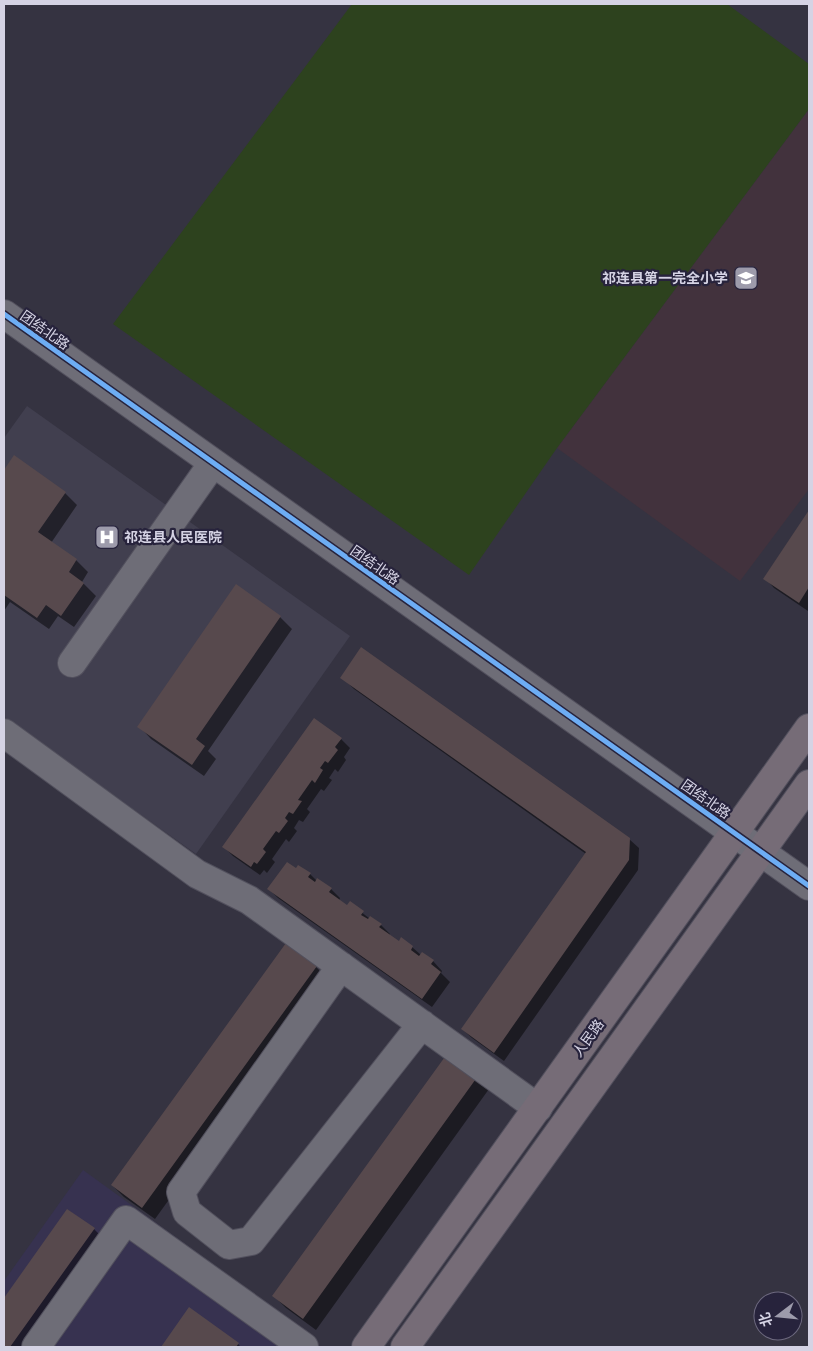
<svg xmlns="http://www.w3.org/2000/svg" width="813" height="1351" font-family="'Times New Roman','Noto Sans SC',serif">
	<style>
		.built { fill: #373250 }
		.education { fill: #42323d }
		.medical { fill: #413f4f }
		.green { fill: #2d421e }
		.shadow { fill: #0007 }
		.building { fill: #57494d }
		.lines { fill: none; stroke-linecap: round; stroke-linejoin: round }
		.minor-casing { stroke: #52505d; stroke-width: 30 }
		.major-casing { stroke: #52505d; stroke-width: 30 }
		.minor { stroke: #6e6d77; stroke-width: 28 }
		.major { stroke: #766c77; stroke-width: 28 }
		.cycleway-casing { stroke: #27233c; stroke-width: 8 }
		.cycleway { stroke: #6dadf4; stroke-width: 5 }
		.labels { text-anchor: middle; stroke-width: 4.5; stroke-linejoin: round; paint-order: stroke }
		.poi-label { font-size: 14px; font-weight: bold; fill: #d5d3e4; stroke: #27233c; text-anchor: end }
		.street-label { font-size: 14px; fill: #d5d3e4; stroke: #27233c }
	</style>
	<rect width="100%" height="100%" fill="#353341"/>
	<!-- built -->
	<path class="built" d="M83,1170L315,1338L309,1347H4V1281Z"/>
	<!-- education -->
	<path class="education" d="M809,109V489L740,581L557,448Z"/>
	<!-- medical -->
	<path class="medical" d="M27,406L350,636L196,854L4,717V438Z"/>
	<!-- green -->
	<path class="green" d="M352,4H727L809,64V109L557,448L469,575L113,324Z"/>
	<!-- shadow -->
	<path class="shadow" d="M15,457L65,493L77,505L51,543L76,560L88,572L82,582L96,596L74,627L58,616L49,629L10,602L4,611V473Z
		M809,512V609L808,611L774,588L765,578Z
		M280,617L292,629L208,751L216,759L204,776L151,739L139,726Z
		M342,677L629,839L639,848L638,870L504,1061L472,1038L462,1029L586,854L354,689Z
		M341,739L350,748L344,757L346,760L338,772L335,769L329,778L332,780L324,791L321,789L307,809L310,812L303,822L299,820L294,828L297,831L289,842L286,839L272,859L275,862L267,873L264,870L260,875L233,856L224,847Z
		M296,870L310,874L317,881L331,889L340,898L339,901L348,907L350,903L370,919L381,925L390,934L389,936L399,943L412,947L421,955L433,961L442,971L441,973L450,982L432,1007L278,898L269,889Z
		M316,967L328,979L155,1219L124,1197L112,1185Z
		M447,1056L489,1089L316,1330L286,1308L274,1296Z
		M68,1210L94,1229L103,1238L26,1347H4V1301Z
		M190,1309L238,1344L241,1347H163Z"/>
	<!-- building -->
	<path class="building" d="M14,455L66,492L38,532L77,559L69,572L84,583L61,616L46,605L37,618L4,595V470Z
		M809,510V587L799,603L763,579Z
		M236,584L281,616L196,739L205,746L192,765L137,727Z
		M361,647L630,838L629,860L494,1053L461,1029L586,852L340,678Z
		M314,718L342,738L335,747L338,750L328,763L325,761L320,768L323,770L315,783L312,780L298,800L302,801L293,814L289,812L285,818L288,821L279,833L276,831L263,849L266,852L257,864L254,862L251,867L222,847Z
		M287,862L296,868L298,865L311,873L308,877L315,882L317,878L332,888L329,892L347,905L350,901L364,911L361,915L368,919L370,916L382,924L379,927L399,941L401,937L413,946L411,950L419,956L422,952L434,960L431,964L441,972L422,999L267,889Z
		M286,943L317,966L142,1208L111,1185Z
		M447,1054L478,1076L303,1319L272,1296Z
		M67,1209L95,1228L10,1347H4V1298Z
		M189,1307L239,1343L236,1347H161Z"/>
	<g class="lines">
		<!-- minor casing -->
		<g class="minor-casing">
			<path id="minor" d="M4,314L809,886
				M72,663L213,463
				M4,733L197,874L249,900L538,1108
				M341,966L181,1192L187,1212L229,1245L251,1241L422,1024
				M36,1347L126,1220L304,1347"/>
		</g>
		<!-- major casing -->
		<g class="major-casing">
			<path id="major" d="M366,1347L809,728
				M405,1347L809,784"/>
		</g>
		<!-- minor -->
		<use href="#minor" class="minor"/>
		<!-- major -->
		<use href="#major" class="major"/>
		<!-- cycleway casing -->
		<g class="cycleway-casing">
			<path id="cycleway" d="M4,314L809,886"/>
		</g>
		<!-- cycleway -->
		<use href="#cycleway" class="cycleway"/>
	</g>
	<!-- icons -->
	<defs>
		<g id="school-square" transform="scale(1.25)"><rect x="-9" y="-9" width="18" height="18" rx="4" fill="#9d9bab" stroke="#27233c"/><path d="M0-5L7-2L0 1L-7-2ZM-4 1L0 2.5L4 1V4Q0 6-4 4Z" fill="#fff"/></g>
		<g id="hospital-square" transform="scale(1.25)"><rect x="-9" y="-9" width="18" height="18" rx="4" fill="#9d9bab" stroke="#27233c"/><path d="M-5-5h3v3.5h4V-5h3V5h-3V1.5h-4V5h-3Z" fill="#fff"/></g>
	</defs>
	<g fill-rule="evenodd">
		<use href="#school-square" x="746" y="278"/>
		<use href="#hospital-square" x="107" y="537"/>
	</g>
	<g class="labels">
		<!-- poi labels -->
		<g class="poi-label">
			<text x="728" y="283">祁连县第一完全小学</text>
			<text x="124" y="542" text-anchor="start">祁连县人民医院</text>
		</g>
		<!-- street labels -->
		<g class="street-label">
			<text transform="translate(45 330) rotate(35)" y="5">团结北路</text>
			<text transform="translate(375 565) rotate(35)" y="5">团结北路</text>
			<text transform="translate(706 799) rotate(35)" y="5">团结北路</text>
			<text transform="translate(588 1038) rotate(-54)" y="5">人民路</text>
		</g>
	</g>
	<!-- border -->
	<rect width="813" height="1351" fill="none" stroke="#d5d3e4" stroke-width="10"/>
	<!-- north arrow -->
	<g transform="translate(778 1316) rotate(254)"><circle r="24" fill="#27233c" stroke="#6d697f"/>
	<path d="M0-4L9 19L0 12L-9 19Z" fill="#9d9bab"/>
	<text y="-8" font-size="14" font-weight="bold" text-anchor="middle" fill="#d5d3e4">北</text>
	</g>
</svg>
